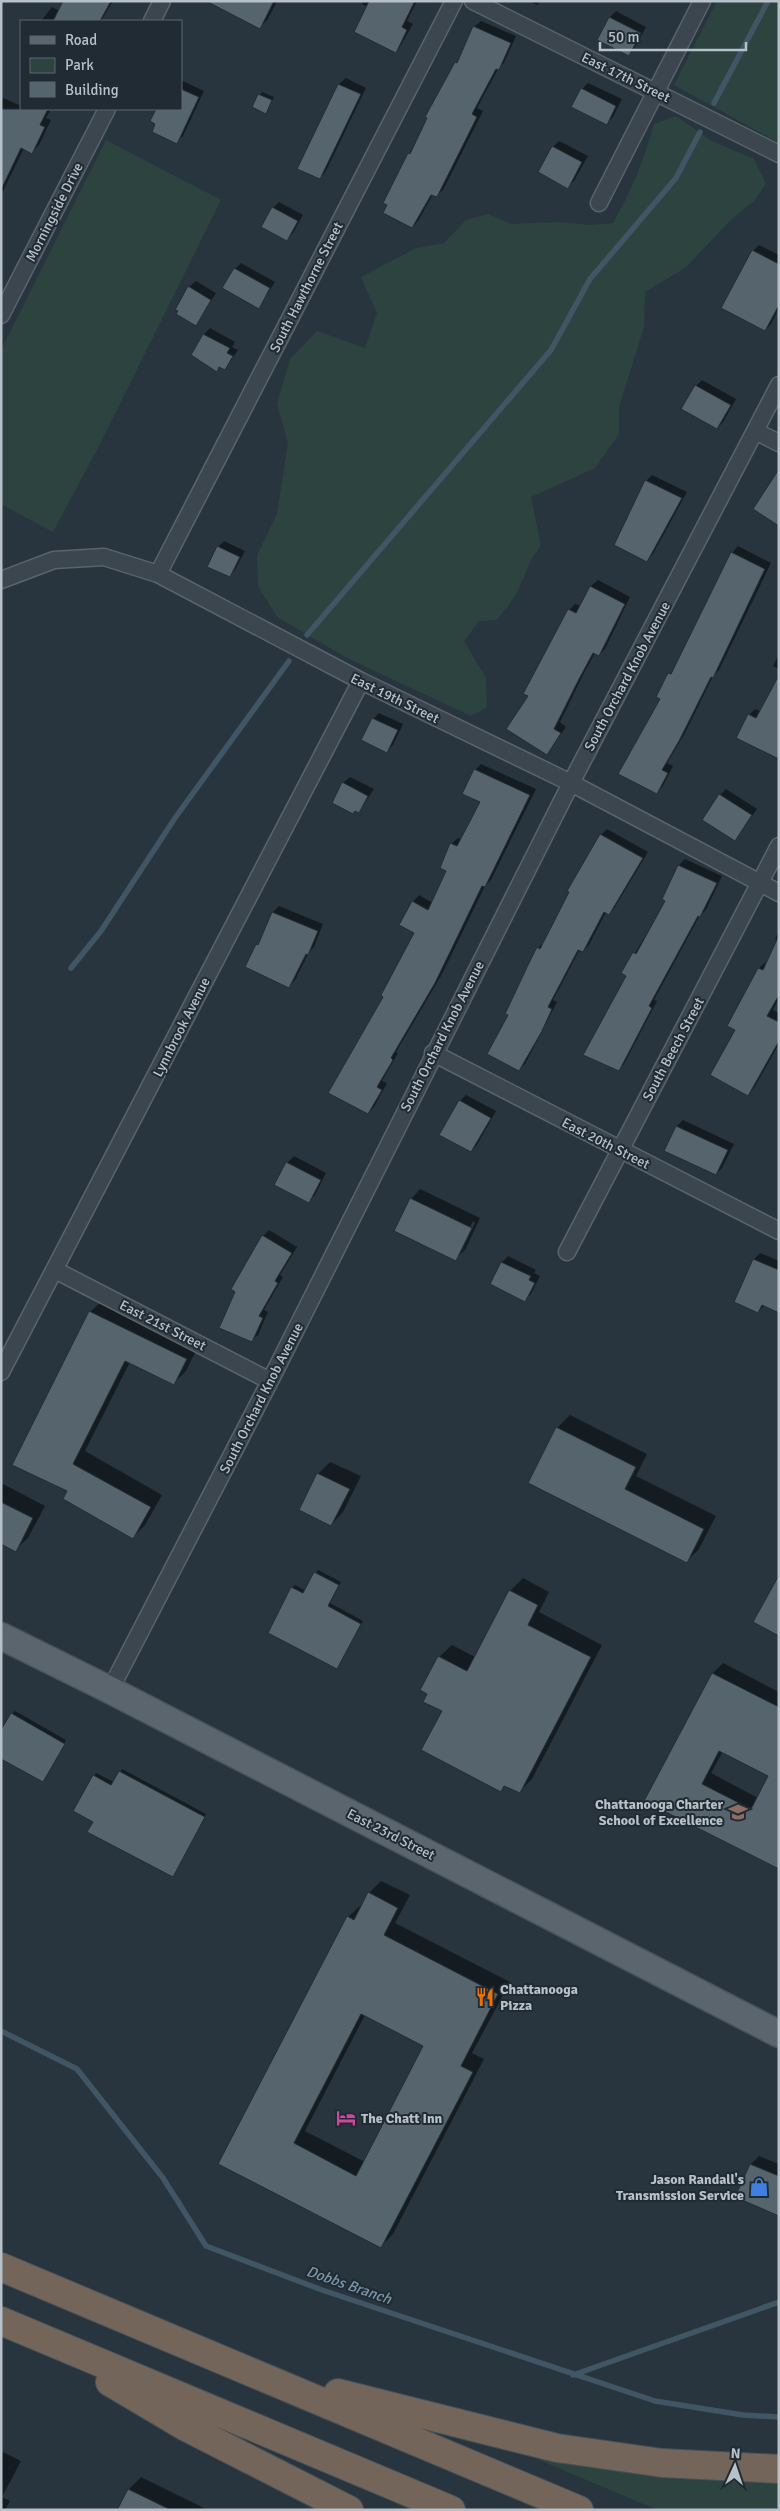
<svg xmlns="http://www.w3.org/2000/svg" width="780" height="2511" font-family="Signika,sans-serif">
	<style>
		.green { fill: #2d4340 }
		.shadow { fill: #0007; fill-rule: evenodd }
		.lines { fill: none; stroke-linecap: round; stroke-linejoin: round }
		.stream { stroke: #405665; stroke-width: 5.5 }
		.building { fill: #56646e; stroke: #222d35; fill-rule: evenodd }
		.minor-casing { stroke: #59646c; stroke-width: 19 }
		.primary-casing { stroke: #48525a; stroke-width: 29 }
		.motorway-casing { stroke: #465159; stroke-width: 30 }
		.minor { stroke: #3c464e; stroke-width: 16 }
		.primary { stroke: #5a656e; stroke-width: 26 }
		.motorway { stroke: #736559; stroke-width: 28 }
		.labels { text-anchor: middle; stroke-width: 4; stroke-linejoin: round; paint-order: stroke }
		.street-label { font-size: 14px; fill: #b8c1c9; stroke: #202b33 }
		.poi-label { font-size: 14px; font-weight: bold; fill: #b8c1c9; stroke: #202b33; text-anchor: end }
		.water-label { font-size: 15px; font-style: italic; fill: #7c96a9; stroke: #202b33 }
	</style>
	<rect width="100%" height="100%" fill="#28353e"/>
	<!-- green -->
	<path class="green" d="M717,1H779V143L674,85Z
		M676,116L712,141L754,159L766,184L754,201L732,219L685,268L645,292L644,327L619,407V434L595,468L531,497L541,546L531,560L516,595L497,620L479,621L464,641L486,678L487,707L471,716L347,658L277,617L258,586L257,555L277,514L288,443L277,404L290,359L317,331L365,348L377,313L361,277L416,248L444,243L466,220L488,214L511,224L557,222L590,225L613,223C632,191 644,159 654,124Z
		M106,140L221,200L99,446L53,532L1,504V350Z
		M516,2450L779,2481V2510H657Z"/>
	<!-- shadow -->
	<path class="shadow" d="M64,1H113L101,21H41L52,7L60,11Z
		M225,1H277L268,19L260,27Z
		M364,1H417L407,21L413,24L401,45L395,52L368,7L362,4Z
		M529,1H541L537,5Z
		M616,11L646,27L634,49L628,55L598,39L610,17Z
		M481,21L516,36L504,63L498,69L477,108L483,111L443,190L436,196L433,194L418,221L412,227L409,154L429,118L427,117L461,58L474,27Z
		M346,78L366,88L326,171L320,178L298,168L339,84Z
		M181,80L204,91L183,136L176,142L152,120L157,109H181Z
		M588,83L622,99L613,117L607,123L582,89Z
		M262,92L274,97L266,112L254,107Z
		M1,97L19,105L21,101V109H51L46,118L51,120L39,145L32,152L24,148L1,195Z
		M559,141L588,156L574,181L568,187L553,147Z
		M279,202L303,215L293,233L287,239L273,208Z
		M759,245L779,255V308L771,324L765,330L753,251Z
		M241,263L275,282L259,307L235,269Z
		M196,281L216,293L196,324L189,287Z
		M210,328L235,342L232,347L238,350L225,369L220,366L217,370L193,355L204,334Z
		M702,380L736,399L723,422L717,428L696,386Z
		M652,475L687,492L653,554L647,560L646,481Z
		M224,541L245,551L235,570L229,576L218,547Z
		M738,546L771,563L719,670L713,676L685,733L667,763L673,766L663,786L657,792L662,698L669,674L676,667L732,553Z
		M598,580L630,597L605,649L599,655L595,653L584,673L560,722L566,727L547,753L529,696L569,610L575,604L581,606L591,586Z
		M779,654V669L773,666Z
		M755,709L760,711L779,758L749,715Z
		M379,713L403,724L393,745L387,751L373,719Z
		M481,764L536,789L491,880L485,886L441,976L396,1052L398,1053L382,1081L387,1083L374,1107L368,1113L385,996L415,932L413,902L419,895L433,903L448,870L451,844L458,838L462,839L481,802L475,770Z
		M350,777L374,789L359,811L333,802L343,783Z
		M726,789L757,809L735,840L720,795Z
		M607,829L648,852L615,907L609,913L606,912L589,945L583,951L580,949L553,1000L557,1002L525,1064L518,1070L510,1014L538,948L544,942L601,835Z
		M685,859L722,876L706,910L700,915L654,1000L657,1001L624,1064L618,1070L628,975L623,973L667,900L663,898L679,865Z
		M279,906L323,924L314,947L309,952L295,980L289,986L247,967L261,940L273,912Z
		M779,931V998L773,1010L779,1013V1044L754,1088L748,1094L736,1029L729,1025L759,968L766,962L768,963L778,941L775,939Z
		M466,1095L496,1111L477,1145L471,1151L460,1101Z
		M683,1120L734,1144L722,1168L716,1174L677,1126Z
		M294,1156L326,1173L315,1195L309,1201L276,1185L287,1163Z
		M420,1189L480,1218L465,1250L455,1259L411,1199ZM473,1221L475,1223L462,1250H459Z
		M269,1230L297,1247L280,1275L283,1277L264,1310L268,1312L258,1335L251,1341L263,1236Z
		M760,1253L779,1261V1312L765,1305L758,1312L735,1302L754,1259Z
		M508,1256L536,1270L534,1273L540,1276L531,1294L525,1300L492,1283L502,1262Z
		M103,1300L198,1347L186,1371L174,1383L130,1362L85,1451L162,1495L145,1525L133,1537L69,1491L90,1312Z
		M570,1415L647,1454L636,1476L716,1516L699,1549L687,1561L530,1482L557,1428Z
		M330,1462L361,1476L343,1512L331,1525L318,1474Z
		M1,1483L45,1506L28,1538L15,1550L1,1543Z
		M318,1570L341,1582L330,1603L363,1621L337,1668L292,1588L295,1585L306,1591Z
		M523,1578L549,1592L539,1612L602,1645L532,1779L519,1792L506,1785L501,1790L443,1711L439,1657L452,1645L475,1657L510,1591Z
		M723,1663L779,1692V1868L646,1801L713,1673ZM723,1751L769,1775L758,1798L711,1773Z
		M15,1711L66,1740L45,1778L12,1714Z
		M122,1769L206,1814L172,1876L95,1822L94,1776L96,1773L114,1782Z
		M381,1881L410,1895L395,1923L510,1982L472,2053L484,2059L393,2234L381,2246L220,2164L348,1917L361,1905L363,1906L369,1893ZM365,2015L425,2046L365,2162L305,2131Z
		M759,2156L779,2164V2214L751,2164Z
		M1,2451L21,2461L2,2497L10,2501L5,2510H1Z
		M141,2477L208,2510H119L129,2489Z"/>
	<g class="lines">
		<!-- stream -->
		<path class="stream" d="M714,103L768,1
			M307,635L551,350L590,279L676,178L700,132
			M71,968L101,931L175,818L289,661
			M1,2031L77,2069L163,2178L206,2246L322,2290L655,2401L743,2415L779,2417
			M573,2375L779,2302"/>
	</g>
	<!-- building -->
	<path class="building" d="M63,1H111L100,21H53Z
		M206,1H274L260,29Z
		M369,1H415L402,27L407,30L396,53L354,32Z
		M609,17L641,33L629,56L597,40Z
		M473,26L511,43L499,70L496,69L472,114L477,117L437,197L431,195L412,228L383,213L387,205L383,203L408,153L410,154L427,118L425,117L455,62L457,63Z
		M338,84L361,94L320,179L297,169Z
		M581,88L616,106L607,125L571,107Z
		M181,89L199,97L177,144L152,132L155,124L150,121L156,109H181Z
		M258,94L272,100L266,114L252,107Z
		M1,109H48L40,125L45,127L32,154L21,148L1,190Z
		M552,146L582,162L568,189L538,172Z
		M272,207L298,221L287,241L261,227Z
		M752,250L779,264V305L765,331L721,308Z
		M234,268L270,288L259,309L222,288Z
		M188,286L211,300L196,326L176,314L178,311L175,310Z
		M203,334L230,348L227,353L233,356L225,370L219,367L217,372L191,355Z
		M695,385L731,405L717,429L681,409Z
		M779,469V526L753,509Z
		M645,480L682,498L647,562L614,545Z
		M217,546L240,557L230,577L207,567Z
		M731,552L765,569L713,678L711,677L679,741L662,770L668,773L657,794L618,774L660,699L656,697L668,673L671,674Z
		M590,586L625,604L599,656L593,653L578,681L554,729L561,733L547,755L506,729L528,696L523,694L568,609L576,613Z
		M779,675V759L736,738L748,714L756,718Z
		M372,718L398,730L387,753L361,740Z
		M474,769L530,795L485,887L482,886L435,983L391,1058L393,1060L377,1087L382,1090L368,1114L328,1093L383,997L381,995L414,933L399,925L412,901L428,910L446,871L440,868L450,843L457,846L480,802L462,794Z
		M342,782L368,796L359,813L355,811L353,814L332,803Z
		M719,794L752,815L735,841L702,820Z
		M600,834L643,858L609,915L604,912L583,952L578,950L548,1007L552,1009L542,1031L519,1071L487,1054L508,1015L505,1014L529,963L537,947L540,949L569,892L567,891Z
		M678,865L717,883L700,917L698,916L649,1006L652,1008L619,1071L583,1055L626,976L621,973L633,952L636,954L665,901L662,899Z
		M272,912L318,931L308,955L306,954L289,988L245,967L256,944L258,945Z
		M779,935V995L767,1016L779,1022V1041L748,1096L710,1075L735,1030L727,1026L758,968L763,970Z
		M459,1100L491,1118L471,1152L439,1135Z
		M676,1126L728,1150L716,1175L664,1151Z
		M286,1162L321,1180L309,1203L274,1185Z
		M410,1198L472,1228L456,1261L394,1231Z
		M262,1235L292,1253L275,1281L278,1283L259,1316L263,1318L252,1342L219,1328L235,1292L231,1289Z
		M753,1259L779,1270V1313L762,1305L758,1313L734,1302Z
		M501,1262L531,1276L529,1280L535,1283L525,1302L490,1284Z
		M89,1311L187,1359L174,1385L125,1361L73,1464L151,1507L133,1539L63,1499L67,1491L12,1465Z
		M556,1427L636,1467L625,1489L704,1529L687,1563L528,1483Z
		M317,1473L350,1489L331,1526L299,1510Z
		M1,1502L33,1518L16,1552L1,1544Z
		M314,1572L339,1585L328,1606L361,1624L337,1669L268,1633L291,1587L303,1593Z
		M779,1575V1636L753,1622Z
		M509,1590L538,1605L528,1625L591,1657L520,1793L504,1786L501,1792L421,1750L442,1711L423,1702L427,1694L420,1690L438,1656L467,1671Z
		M712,1673L779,1707V1869L644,1801ZM719,1751L768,1776L751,1809L702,1784Z
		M11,1713L65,1744L43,1782L1,1759V1730Z
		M119,1771L205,1817L173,1877L87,1832L93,1822L73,1811L93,1775L111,1785Z
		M368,1892L398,1908L384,1935L498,1994L461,2066L473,2072L381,2248L218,2164L347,1916L354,1920ZM361,2014L423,2046L356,2176L294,2143Z
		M750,2164L779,2176V2216L735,2197Z
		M128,2489L171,2510H117Z"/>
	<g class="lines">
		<!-- minor casing -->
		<g class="minor-casing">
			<path id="minor" d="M473,1L779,154
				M152,21L162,1
				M599,203L702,1
				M1,315L107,109
				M755,431L779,443
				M158,574L454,1
				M1,580L54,560L104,557L158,574L361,681L571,783L779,893
				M433,1053L779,1231
				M567,1252L779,846
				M55,1270L270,1381
				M1,1372L361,681
				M110,1690L270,1381L571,783L779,385"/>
		</g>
		<!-- primary casing -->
		<g class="primary-casing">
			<path id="primary" d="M1,1636L110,1690L779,2034"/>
		</g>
		<!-- motorway casing -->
		<g class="motorway-casing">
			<path id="motorway" d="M1,2267L579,2510
				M1,2321L451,2510
				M110,2382L186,2427L349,2510
				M338,2393L557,2448L662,2463L779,2469"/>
		</g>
		<!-- minor -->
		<use href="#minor" class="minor"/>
		<!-- primary -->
		<use href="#primary" class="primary"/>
		<!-- motorway -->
		<use href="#motorway" class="motorway"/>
	</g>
	<!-- icons -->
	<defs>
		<g id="school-bare" transform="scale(1.5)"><path d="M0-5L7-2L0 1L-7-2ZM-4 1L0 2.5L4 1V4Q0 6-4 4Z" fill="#8d6e63" stroke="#202b33" stroke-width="2.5" paint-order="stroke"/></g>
		<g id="restaurant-bare" transform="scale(1.5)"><path d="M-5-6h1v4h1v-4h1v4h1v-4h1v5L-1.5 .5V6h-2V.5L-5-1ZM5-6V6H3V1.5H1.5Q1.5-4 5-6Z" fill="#e8710a" stroke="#202b33" stroke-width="2.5" paint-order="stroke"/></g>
		<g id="hotel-bare" transform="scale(1.5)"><path d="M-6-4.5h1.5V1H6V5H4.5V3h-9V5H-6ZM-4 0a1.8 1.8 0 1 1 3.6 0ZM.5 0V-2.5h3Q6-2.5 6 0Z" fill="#d1479c" stroke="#202b33" stroke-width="2.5" paint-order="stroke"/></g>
		<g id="shop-bare" transform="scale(1.5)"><path d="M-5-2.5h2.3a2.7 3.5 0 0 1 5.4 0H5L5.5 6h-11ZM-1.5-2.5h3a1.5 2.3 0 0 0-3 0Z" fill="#3f7fe0" stroke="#202b33" stroke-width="2.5" paint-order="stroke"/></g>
	</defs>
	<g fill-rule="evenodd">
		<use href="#school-bare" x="738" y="1812"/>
		<use href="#restaurant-bare" x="485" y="1997"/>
		<use href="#hotel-bare" x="346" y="2118"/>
		<use href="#shop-bare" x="759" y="2187"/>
	</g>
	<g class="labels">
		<!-- street labels -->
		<g class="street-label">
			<text transform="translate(626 77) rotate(26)" y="5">East 17th Street</text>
			<text transform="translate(54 212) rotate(-63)" y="5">Morningside Drive</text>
			<text transform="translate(306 287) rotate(-63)" y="5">South Hawthorne Street</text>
			<text transform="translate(627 676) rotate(-62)" y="5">South Orchard Knob Avenue</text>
			<text transform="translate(395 698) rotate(26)" y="5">East 19th Street</text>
			<text transform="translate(181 1027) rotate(-63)" y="5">Lynnbrook Avenue</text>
			<text transform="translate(442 1036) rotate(-63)" y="5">South Orchard Knob Avenue</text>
			<text transform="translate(673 1049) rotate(-62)" y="5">South Beech Street</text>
			<text transform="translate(606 1143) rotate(27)" y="5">East 20th Street</text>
			<text transform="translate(163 1325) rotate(27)" y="5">East 21st Street</text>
			<text transform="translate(261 1398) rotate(-63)" y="5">South Orchard Knob Avenue</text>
			<text transform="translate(391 1834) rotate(27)" y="5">East 23rd Street</text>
		</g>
		<!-- poi labels -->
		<g class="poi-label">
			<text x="723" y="1809">Chattanooga Charter<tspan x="723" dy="16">School of Excellence</tspan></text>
			<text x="500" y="1994" text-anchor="start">Chattanooga<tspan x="500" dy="16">Pizza</tspan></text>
			<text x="361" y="2123" text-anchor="start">The Chatt Inn</text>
			<text x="744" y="2184">Jason Randall's<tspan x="744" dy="16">Transmission Service</tspan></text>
		</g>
		<!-- water labels -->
		<g class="water-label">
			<text transform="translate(349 2285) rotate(19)" y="5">Dobbs Branch</text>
		</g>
	</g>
	<!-- border -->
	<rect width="780" height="2511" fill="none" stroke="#b8c1c9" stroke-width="5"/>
	<!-- legend -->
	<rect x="20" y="20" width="162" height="90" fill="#202b33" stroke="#5d676f"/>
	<rect x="30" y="36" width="25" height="8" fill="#5a656e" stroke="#5d676f"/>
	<text x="65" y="45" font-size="15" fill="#b8c1c9">Road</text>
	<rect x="30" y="58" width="25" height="15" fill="#2d4340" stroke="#5d676f"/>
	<text x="65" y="70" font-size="15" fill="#b8c1c9">Park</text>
	<rect x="30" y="82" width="25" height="15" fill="#56646e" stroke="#5d676f"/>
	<text x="65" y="95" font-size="15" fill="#b8c1c9">Building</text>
	<!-- north arrow -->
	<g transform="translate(735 2466) rotate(3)" stroke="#202b33" stroke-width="4" paint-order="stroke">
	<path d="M0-4L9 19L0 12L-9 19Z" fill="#b8c1c9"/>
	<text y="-8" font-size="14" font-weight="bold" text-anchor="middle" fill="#b8c1c9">N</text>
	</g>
	<!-- scale -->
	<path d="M600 42v8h146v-8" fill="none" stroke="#b8c1c9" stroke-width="2.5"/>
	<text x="608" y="42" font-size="15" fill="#b8c1c9" stroke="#202b33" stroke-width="4" paint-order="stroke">50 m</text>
</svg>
